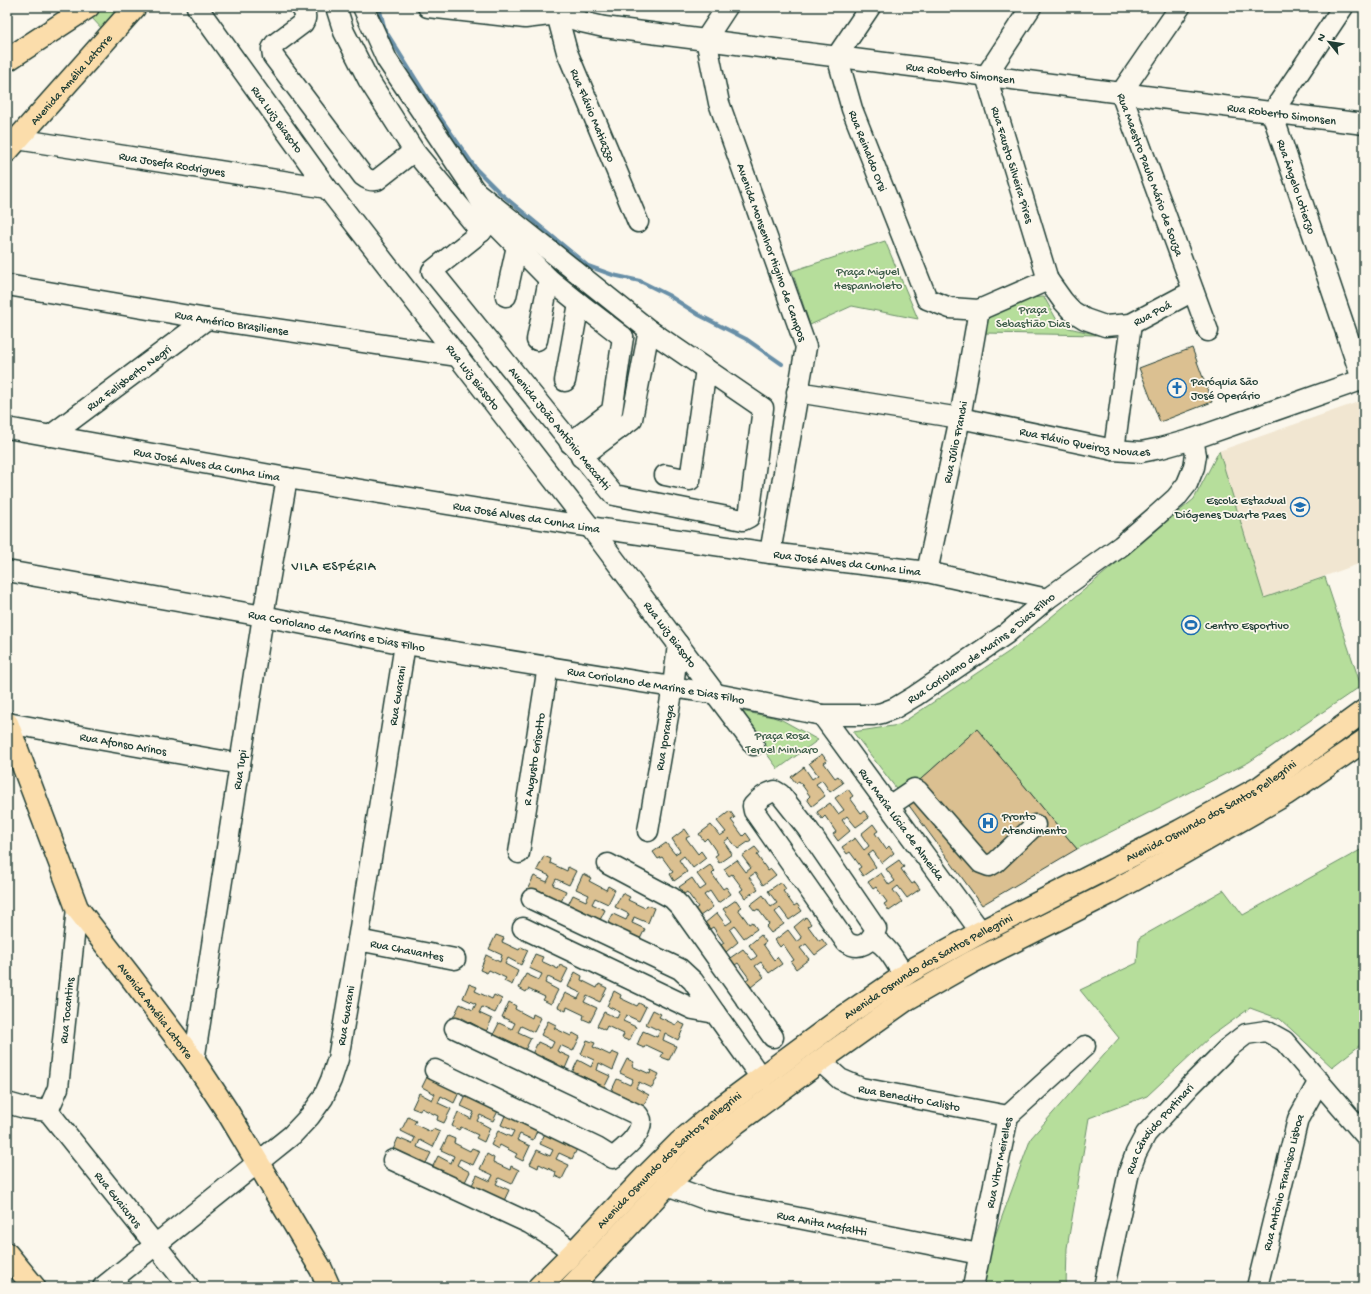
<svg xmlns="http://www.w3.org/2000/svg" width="1371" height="1294" font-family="'Gochi Hand',sans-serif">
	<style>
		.built { fill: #f1e6d1 }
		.green { fill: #b6de9b; stroke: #6a8e68 }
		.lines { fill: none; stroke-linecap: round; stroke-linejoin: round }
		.stream { stroke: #688fa7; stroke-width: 4 }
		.building { fill: #dbc091; stroke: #1f3d34 }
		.minor-casing { stroke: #1f3d34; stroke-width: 23 }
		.major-casing { stroke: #1f3d34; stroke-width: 25 }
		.minor { stroke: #fbf7ec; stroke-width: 20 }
		.major { stroke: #fbddab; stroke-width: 22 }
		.labels { text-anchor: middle; stroke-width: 3.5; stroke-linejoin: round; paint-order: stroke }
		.street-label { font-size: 12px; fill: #1f3d34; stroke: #fbf7ec }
		.park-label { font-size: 12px; fill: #3d5d49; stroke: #fbf7ec }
		.poi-label { font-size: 12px; fill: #1f3d34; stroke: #fbf7ec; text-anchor: start }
		.neighbourhood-label { font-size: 13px; letter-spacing: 1px; fill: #1f3d34; stroke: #fbf7ec }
	</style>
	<rect width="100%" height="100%" fill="#fbf7ec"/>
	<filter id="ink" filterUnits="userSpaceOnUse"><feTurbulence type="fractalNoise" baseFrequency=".025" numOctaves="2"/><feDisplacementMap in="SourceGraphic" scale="8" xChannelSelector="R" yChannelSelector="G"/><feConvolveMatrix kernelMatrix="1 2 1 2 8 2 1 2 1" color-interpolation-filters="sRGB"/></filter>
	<g filter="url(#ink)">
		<!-- built -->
		<path class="built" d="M1364,400V562L1264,598L1219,451Z"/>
		<!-- green -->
		<path class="green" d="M103,7H124L104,31L91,17Z
			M885,241L918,319L852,306L810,325L792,271Z
			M1044,297L1058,322L1069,328L1099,335L984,333L988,314L1025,298Z
			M1219,451L1264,598L1325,577L1361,686L1249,762L1077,849L977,729L902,796L853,732L899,725L1010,651L1194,499Z
			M734,710L773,717L782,720L818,740L778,769Z
			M1364,848V1042L1332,1067L1280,1019L1250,1008L1210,1037L1147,1096L1089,1118L1067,1248L1066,1287H984L985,1263L1031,1138L1119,1038L1080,990L1137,963L1139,938L1224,890L1243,915Z"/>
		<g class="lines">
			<!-- stream -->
			<path class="stream" d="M379,7L385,30L435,110L476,169L500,193L588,266L613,275L640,281L668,295L699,315L746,339L782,364"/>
		</g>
		<!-- building -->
		<path class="building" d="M1192,348L1212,402L1160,422L1139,368Z
			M977,729L1077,849L982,905L902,796Z
			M822,754L827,761L824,763L835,778L838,776L843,783L830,792L822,780L816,784L825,796L812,806L807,799L810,796L799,781L796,783L791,777L804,767L812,779L818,775L809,763Z
			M848,789L853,796L850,798L861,813L864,811L869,818L856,827L847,816L842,820L850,831L838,841L833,834L836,832L825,816L822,819L817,812L830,803L838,814L844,810L835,798Z
			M730,811L735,818L731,820L743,836L746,833L751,840L738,849L729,838L724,842L732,854L719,863L715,856L718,854L707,838L704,841L699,834L711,825L720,836L726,832L717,821Z
			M873,824L878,831L875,833L886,849L889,846L894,853L882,863L873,851L868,855L876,867L863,876L858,869L861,867L850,852L847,854L842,847L855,838L864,850L869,846L861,834Z
			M685,829L690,836L686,838L698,854L701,851L706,858L693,868L684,856L679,860L687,872L674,881L670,874L673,872L662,857L658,859L653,852L666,843L675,854L680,851L672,839Z
			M755,847L760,853L757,855L768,871L771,869L776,875L763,885L755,873L749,877L758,889L745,898L740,891L743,889L732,874L729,876L724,869L737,860L746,872L751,868L742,856Z
			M544,856L551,859L550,863L567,871L568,867L576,871L569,885L556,879L553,885L566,891L559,906L527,890L534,876L547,882L550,876L537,870Z
			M899,860L904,867L901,869L912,884L915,882L920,889L907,898L898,886L893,890L902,902L889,911L884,904L887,902L876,887L873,889L868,882L881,873L889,885L895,881L886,869Z
			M710,865L715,871L712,874L723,889L726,887L731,894L718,903L710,891L704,895L713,907L700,916L695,909L698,907L687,892L684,894L679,887L692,878L700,890L706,886L697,874Z
			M583,874L591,878L589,881L606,890L608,886L615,890L608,904L595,898L592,904L605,910L598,924L566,909L573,895L586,901L589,895L576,889Z
			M781,882L786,889L783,891L794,906L797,904L802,911L789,920L780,908L775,912L784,924L771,933L766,927L769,924L758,909L755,911L750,905L763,895L771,907L777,903L768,891Z
			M622,893L630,897L628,900L645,908L647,905L654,908L648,923L634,917L632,923L645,929L638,943L606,928L613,914L626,920L629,914L615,907Z
			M736,900L741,907L738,909L749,924L752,922L757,929L744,938L735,926L730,930L738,942L726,952L721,945L724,943L713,927L710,929L705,923L717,913L726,925L732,921L723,909Z
			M806,917L811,924L808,926L819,941L822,939L827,946L815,955L806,944L800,948L809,959L796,969L791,962L794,960L783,944L780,947L775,940L788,930L797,942L802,938L794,927Z
			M496,935L504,938L502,942L519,950L521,947L528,950L521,965L508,958L505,964L518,971L512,985L504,981L506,978L489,970L487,973L480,970L486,955L500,962L502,955L489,949Z
			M761,935L766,942L763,944L774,960L777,957L782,964L769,973L761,962L755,966L764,977L751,987L746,980L749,978L738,963L735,965L730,958L743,949L752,960L757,956L749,945Z
			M535,954L543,957L541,961L558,969L560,965L568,969L561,983L548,977L545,983L558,990L551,1004L543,1000L545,997L528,989L526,992L519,988L526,974L539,980L542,974L529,968Z
			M575,972L582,976L581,980L597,988L599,984L607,988L600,1002L587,996L584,1002L597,1008L590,1022L583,1019L584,1015L567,1007L566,1011L558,1007L565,993L578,999L581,993L568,987Z
			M469,984L477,987L475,991L492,999L494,995L502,999L495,1013L482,1007L479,1013L492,1019L485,1034L477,1030L479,1027L462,1018L460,1022L453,1018L460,1004L473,1010L476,1004L463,998Z
			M614,991L621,995L620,998L637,1006L639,1003L646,1007L639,1021L626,1015L623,1021L636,1027L629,1041L622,1038L624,1034L607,1026L605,1030L597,1026L604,1012L617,1018L620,1012L607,1006Z
			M509,1002L516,1006L515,1009L532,1018L533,1014L541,1018L534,1032L521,1026L518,1032L531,1038L524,1052L517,1049L518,1045L501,1037L500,1041L492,1037L499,1023L512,1029L515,1023L502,1017Z
			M653,1010L661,1014L659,1017L676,1025L678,1022L685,1025L678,1040L665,1033L663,1040L676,1046L669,1060L661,1057L663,1053L646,1045L644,1048L637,1045L643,1031L657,1037L660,1031L646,1024Z
			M548,1021L556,1025L554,1028L571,1036L573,1033L580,1037L573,1051L560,1045L557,1051L570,1057L564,1071L556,1068L558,1064L541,1056L539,1059L531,1056L538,1042L551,1048L554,1042L541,1035Z
			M587,1040L595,1043L593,1047L610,1055L612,1052L619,1055L613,1070L599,1063L597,1070L610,1076L603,1090L595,1087L597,1083L580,1075L578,1078L571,1075L578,1060L591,1067L594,1060L581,1054Z
			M627,1059L634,1062L632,1066L650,1074L651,1070L659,1074L652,1088L639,1082L636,1088L649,1095L642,1109L634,1105L636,1102L619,1094L617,1097L610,1094L617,1079L630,1085L633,1079L620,1073Z
			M429,1073L461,1088L454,1103L441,1096L438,1103L451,1109L444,1123L437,1120L438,1116L421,1108L420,1111L412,1108L419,1093L432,1100L435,1094L422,1087Z
			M468,1092L500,1107L493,1121L480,1115L477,1121L490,1128L484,1142L476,1138L478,1135L461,1127L459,1130L452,1126L458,1112L471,1119L474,1112L461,1106Z
			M507,1111L539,1126L533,1140L520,1134L517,1140L530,1146L523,1161L515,1157L517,1154L500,1145L498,1149L491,1145L498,1131L511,1137L514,1131L501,1125Z
			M408,1117L416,1121L414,1124L431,1132L433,1129L440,1132L433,1147L420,1140L417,1147L431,1153L424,1167L416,1163L418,1160L401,1152L399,1155L392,1152L398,1138L412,1144L415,1138L401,1131Z
			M547,1129L579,1145L572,1159L559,1153L556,1159L569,1165L562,1179L555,1176L556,1172L539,1164L538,1168L530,1164L537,1150L550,1156L553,1150L540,1144Z
			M448,1136L455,1139L454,1143L470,1151L472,1148L480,1151L473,1165L460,1159L457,1165L470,1172L463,1186L457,1179L440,1171L438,1174L431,1170L438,1156L451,1163L454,1156L441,1150Z
			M487,1154L494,1158L493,1162L510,1170L511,1166L519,1170L512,1184L499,1178L496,1184L509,1190L502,1205L470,1189L477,1175L490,1181L493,1175L480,1169Z"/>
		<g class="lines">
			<!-- minor casing -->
			<g class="minor-casing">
				<g id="minor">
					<path id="s1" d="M197,7L327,188L590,527L754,745"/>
					<path d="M301,7C305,12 307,17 303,23L275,44L272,49L273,56L363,176C368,180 371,181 377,180L414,151"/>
					<path d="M336,7L344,32L368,79L414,151L481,232"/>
					<path d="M363,7L387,60L475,191L491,220L549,279L579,303L623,337"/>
					<path id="s2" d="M428,7L525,18L558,14L582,22L604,27L1364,124"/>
					<path id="s3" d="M555,7L567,52L638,222"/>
					<path id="s4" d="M727,7L706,39L719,103L806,347L770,553"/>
					<path id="s5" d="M870,7L837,56L852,109L927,299L950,308L979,310L1048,280"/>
					<path id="s6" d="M1031,7L986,76L1048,280L1063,301L1072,311L1085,319L1105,326L1131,324L1193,291"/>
					<path id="s7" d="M1180,7L1121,93L1208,331"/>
					<path id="s8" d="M1343,7L1272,113L1362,379"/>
					<path id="s9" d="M17,139L327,188"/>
					<path d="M475,191L649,330L763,408L749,517L743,520L614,495L594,471L432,271L481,232L491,220"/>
					<path id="s10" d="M7,285L207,319L458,356"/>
					<path d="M506,296L517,246"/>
					<path d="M537,340L549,279"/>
					<path d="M565,381L579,303"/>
					<path id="s11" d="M797,392L960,418L1114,450L1141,452L1161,448L1193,439L1364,379"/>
					<path id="s12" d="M7,428L287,478L590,527L770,553L927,572L1047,599"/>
					<path id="s13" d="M50,436L207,319"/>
					<path d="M570,443L612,411L623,337"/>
					<path d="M1114,450L1131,324"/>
					<path d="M581,457L632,419L649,330"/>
					<path d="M665,475L690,480L706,369"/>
					<path id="s14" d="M7,571L263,616L405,644L716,694L822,715H873L882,713L895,708L915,696L1006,634L1047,599L1121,546L1156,516L1176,498L1187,484L1194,467L1196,455L1193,439"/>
					<path id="s15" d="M927,572L960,418L979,310"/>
					<path id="s16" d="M822,715L981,932"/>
					<path id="s17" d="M7,723L240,764"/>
					<path d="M775,791L780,794L807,828L876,929C870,943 860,951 846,942L754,811L753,806C759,799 766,793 775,791Z"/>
					<path d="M889,806L914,789L918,791L981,863L989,866L996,862L1035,825"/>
					<path id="s18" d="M648,831L673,687L678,644"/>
					<path id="s19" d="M519,853L548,666"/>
					<path d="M608,864L672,898L680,906L773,1037"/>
					<path d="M523,928L693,1009L715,1013L693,981L680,969L532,899"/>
					<path d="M872,938C888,946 895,961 904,976"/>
					<path id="s20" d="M358,940L455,959"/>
					<path d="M715,1013L762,1079"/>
					<path id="s21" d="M194,1061L263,616L287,478"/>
					<path id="s22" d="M820,1061L840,1079L861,1088L1008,1116"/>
					<path d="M435,1070L597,1148L613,1158C624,1148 641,1137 641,1120L638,1115L634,1113L455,1028"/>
					<path d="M7,1103L25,1108L48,1111"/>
					<path id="s23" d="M48,1111L189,1287"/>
					<path id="s24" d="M48,1111L58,1088L77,908"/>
					<path d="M393,1160L529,1223L557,1240L573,1253"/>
					<path id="s25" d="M667,1185L708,1200L979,1254"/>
					<path id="s26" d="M103,1287L292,1135L310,1116L323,1098L331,1080L338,1059L358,940L405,644"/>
					<path id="s27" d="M973,1287L1008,1116L1085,1046"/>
					<path id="s28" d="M1104,1287L1129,1172L1136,1153L1146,1134L1191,1085L1228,1048L1246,1034L1266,1031L1284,1041L1364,1134"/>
					<path id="s29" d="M1257,1287L1298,1119L1319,1081"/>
				</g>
			</g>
			<!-- major casing -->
			<g class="major-casing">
				<g id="major">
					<path d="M7,60L88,7"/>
					<path id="s30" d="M7,151L135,7"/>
					<path id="s31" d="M7,723L77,908L130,976L194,1061L227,1111L321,1269L329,1287"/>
					<path d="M7,1254L34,1287"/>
					<path id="s32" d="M539,1287L573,1253L645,1177L679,1143L719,1109L839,1020L912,970L981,932L1180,831L1259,788L1364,711"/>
					<path d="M571,1287L667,1185L699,1154L736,1123L820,1061L907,999L972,962L1108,894L1179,855L1286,794L1364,741"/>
				</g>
			</g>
			<!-- minor -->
			<use href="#minor" class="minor"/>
			<!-- major -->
			<use href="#major" class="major"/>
		</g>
	</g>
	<!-- icons -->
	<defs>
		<g id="church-ring" transform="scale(1)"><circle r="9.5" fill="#fbf7ec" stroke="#1f6fb2" stroke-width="1.5"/><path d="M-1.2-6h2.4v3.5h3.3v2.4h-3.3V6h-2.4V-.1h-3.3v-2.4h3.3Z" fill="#1f6fb2"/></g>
		<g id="school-ring" transform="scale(1)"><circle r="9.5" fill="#fbf7ec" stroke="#1f6fb2" stroke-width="1.5"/><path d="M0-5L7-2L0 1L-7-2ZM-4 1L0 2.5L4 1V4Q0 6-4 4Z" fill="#1f6fb2"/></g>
		<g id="stadium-ring" transform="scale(1)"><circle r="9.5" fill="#fbf7ec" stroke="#1f6fb2" stroke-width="1.5"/><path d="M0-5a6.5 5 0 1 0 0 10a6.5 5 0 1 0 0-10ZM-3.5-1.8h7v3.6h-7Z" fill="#1f6fb2"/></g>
		<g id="hospital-ring" transform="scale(1)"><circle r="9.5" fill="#fbf7ec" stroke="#1f6fb2" stroke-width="1.5"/><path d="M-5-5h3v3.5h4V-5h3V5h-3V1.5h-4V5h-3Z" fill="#1f6fb2"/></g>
	</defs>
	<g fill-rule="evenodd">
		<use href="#church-ring" x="1177" y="388"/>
		<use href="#school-ring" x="1300" y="507"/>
		<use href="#stadium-ring" x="1191" y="625"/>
		<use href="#hospital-ring" x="988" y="823"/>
	</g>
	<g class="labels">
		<!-- street labels -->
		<g class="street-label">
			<text dy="4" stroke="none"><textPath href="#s2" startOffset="538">Rua Roberto Simonsen</textPath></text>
			<text dy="4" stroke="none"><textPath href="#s30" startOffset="96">Avenida Amélia Latorre</textPath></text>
			<text dy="4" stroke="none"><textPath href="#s2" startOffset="862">Rua Roberto Simonsen</textPath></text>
			<text dy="4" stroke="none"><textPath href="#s3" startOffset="115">Rua Flávio Matiazzo</textPath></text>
			<text dy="4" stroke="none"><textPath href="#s1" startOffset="138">Rua Luiz Biasoto</textPath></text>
			<text dy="4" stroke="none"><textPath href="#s5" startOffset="159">Rua Reinaldo Orsi</textPath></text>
			<text dy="4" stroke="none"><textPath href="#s9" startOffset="157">Rua Josefa Rodrigues</textPath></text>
			<text dy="4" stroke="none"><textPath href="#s6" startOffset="175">Rua Fausto Silveira Pires</textPath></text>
			<text dy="4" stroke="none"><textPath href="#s7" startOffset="191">Rua Maestro Paulo Mário de Souza</textPath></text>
			<text dy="4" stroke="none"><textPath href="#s8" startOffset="205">Rua Ângelo Lotierzo</textPath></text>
			<text dy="4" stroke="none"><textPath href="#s4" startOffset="262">Avenida Monsenhor Higino de Campos</textPath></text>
			<text dy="4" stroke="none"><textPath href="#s6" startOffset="421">Rua Poá</textPath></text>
			<text dy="4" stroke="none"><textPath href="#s10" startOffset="228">Rua Américo Brasiliense</textPath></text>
			<text dy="4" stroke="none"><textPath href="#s13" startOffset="98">Rua Felisberto Negri</textPath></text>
			<text dy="4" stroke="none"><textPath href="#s1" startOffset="462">Rua Luiz Biasoto</textPath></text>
			<text transform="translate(560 428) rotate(51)" y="4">Avenida João Antônio Meccatti</text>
			<text dy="4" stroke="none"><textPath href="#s11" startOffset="292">Rua Flávio Queiroz Novaes</textPath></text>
			<text dy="4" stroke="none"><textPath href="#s15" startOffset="133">Rua Júlio Franchi</textPath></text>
			<text dy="4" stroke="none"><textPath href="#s12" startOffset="203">Rua José Alves da Cunha Lima</textPath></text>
			<text dy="4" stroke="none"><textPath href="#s12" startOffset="527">Rua José Alves da Cunha Lima</textPath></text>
			<text dy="4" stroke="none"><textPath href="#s12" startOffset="851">Rua José Alves da Cunha Lima</textPath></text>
			<text dy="4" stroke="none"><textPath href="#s14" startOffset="335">Rua Coriolano de Marins e Dias Filho</textPath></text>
			<text dy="4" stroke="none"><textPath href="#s1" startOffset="786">Rua Luiz Biasoto</textPath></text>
			<text dy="4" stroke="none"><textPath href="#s14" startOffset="1007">Rua Coriolano de Marins e Dias Filho</textPath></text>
			<text dy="4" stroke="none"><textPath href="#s14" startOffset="659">Rua Coriolano de Marins e Dias Filho</textPath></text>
			<text dy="4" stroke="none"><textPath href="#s26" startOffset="701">Rua Guarani</textPath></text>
			<text dy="4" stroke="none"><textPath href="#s18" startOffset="95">Rua Iporanga</textPath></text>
			<text dy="4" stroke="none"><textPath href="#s17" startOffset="118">Rua Afonso Arinos</textPath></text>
			<text dy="4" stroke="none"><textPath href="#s19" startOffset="95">R Augusto Grisotto</textPath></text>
			<text dy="4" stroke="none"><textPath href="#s21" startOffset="295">Rua Tupi</textPath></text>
			<text dy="4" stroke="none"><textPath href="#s32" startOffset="830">Avenida Osmundo dos Santos Pellegrini</textPath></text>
			<text dy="4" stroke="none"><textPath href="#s16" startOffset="135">Rua Maria Lúcia de Almeida</textPath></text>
			<text dy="4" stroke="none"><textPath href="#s20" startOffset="50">Rua Chavantes</textPath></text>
			<text dy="4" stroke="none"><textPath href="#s32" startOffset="507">Avenida Osmundo dos Santos Pellegrini</textPath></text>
			<text dy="4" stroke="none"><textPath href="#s24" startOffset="103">Rua Tocantins</textPath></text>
			<text dy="4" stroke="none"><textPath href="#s31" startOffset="327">Avenida Amélia Latorre</textPath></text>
			<text dy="4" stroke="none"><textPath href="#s26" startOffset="377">Rua Guarani</textPath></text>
			<text dy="4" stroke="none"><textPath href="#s22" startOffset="99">Rua Benedito Calisto</textPath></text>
			<text dy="4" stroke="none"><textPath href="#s28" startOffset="171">Rua Cândido Portinari</textPath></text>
			<text dy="4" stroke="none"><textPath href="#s32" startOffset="182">Avenida Osmundo dos Santos Pellegrini</textPath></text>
			<text dy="4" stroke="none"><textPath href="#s27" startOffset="127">Rua Vitor Meirelles</textPath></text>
			<text dy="4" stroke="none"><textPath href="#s29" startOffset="108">Rua Antônio Francisco Lisboa</textPath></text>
			<text dy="4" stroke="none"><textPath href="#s23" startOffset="113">Rua Guaicurus</textPath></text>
			<text dy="4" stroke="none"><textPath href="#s25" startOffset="160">Rua Anita Mafaltti</textPath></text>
		</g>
		<!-- park labels -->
		<g class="park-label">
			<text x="868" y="275">Praça Miguel<tspan x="868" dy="14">Hespanholeto</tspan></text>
			<text x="1033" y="313">Praça<tspan x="1033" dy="14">Sebastião Dias</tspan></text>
			<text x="782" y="739">Praça Rosa<tspan x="782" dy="14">Teruel Minharo</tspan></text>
		</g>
		<!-- poi labels -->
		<g class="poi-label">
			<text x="1191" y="385">Paróquia São<tspan x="1191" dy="14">José Operário</tspan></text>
			<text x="1286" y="504" text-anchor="end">Escola Estadual<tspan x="1286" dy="14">Diógenes Duarte Paes</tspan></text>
			<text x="1205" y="629">Centro Esportivo</text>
			<text x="1002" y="820">Pronto<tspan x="1002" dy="14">Atendimento</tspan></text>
		</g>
		<!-- neighbourhood labels -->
		<g class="neighbourhood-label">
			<text x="334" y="570">VILA ESPÉRIA</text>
		</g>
	</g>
	<!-- margin -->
	<rect width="1371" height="1294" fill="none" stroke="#fbf7ec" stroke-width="24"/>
	<rect x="12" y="12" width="1347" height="1270" fill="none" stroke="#1f3d34" stroke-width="1.5" filter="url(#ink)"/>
	<!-- north arrow -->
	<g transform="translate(1329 42) rotate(300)" stroke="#fbf7ec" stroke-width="3" paint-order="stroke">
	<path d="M0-3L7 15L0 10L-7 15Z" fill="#1f3d34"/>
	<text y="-6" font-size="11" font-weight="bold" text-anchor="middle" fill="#1f3d34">N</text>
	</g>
</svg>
